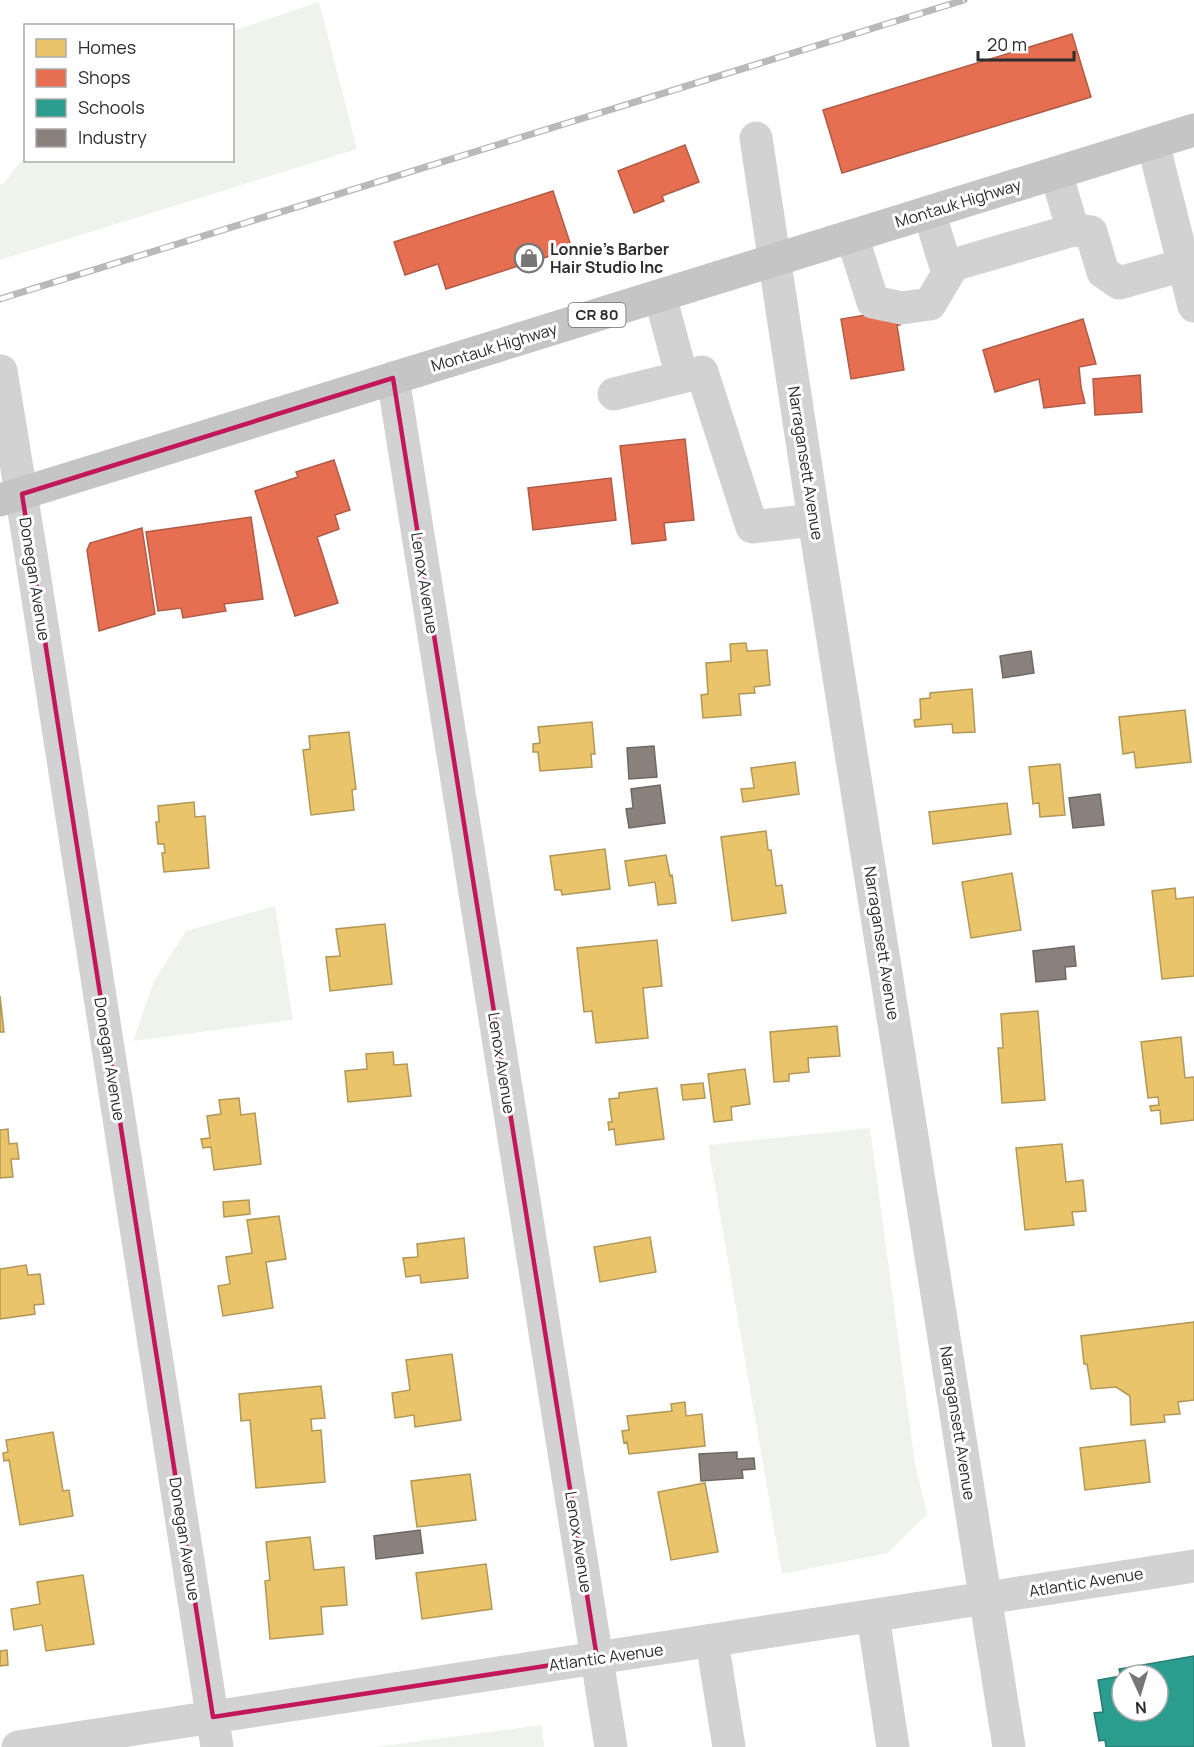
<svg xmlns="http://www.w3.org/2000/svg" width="1194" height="1747" font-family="Manrope,sans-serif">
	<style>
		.green { fill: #f0f3ec }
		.homes { fill: #e9c46a; stroke: #b19758; stroke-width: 1.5 }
		.shops { fill: #e76f51; stroke: #af5b46; stroke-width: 1.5 }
		.schools { fill: #2a9d8f; stroke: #2b7b72; stroke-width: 1.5; fill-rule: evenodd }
		.industry { fill: #8a817c; stroke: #6e6864; stroke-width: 1.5 }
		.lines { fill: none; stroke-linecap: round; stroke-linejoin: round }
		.minor { stroke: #d2d2d2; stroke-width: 33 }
		.major { stroke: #c5c5c5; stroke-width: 33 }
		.rail-casing { stroke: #b9b9b9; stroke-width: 7 }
		.rail { stroke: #fff; stroke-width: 4.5; stroke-dasharray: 14; stroke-linecap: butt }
		.marked { fill: none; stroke: #c2185b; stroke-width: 4.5; stroke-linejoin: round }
		.labels { text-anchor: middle; stroke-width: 6; stroke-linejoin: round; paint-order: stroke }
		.shield { fill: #fff; stroke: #6c6c6c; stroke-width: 1.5 }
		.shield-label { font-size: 15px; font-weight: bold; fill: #2d2d2d }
		.street-label { font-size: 16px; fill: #2d2d2d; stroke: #fff }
		.poi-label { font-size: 16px; font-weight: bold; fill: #2d2d2d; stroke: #fff; text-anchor: start }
	</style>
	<rect width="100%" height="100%" fill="#fff"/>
	<!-- green -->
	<path class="green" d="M319,2L357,149L0,260V184L4,183L25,156L26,160H232L233,31Z
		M275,906L293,1020L133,1041L154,981L186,931Z
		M870,1128L915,1464L927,1514L888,1553L782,1574L708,1145Z
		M542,1725L544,1747H375Z"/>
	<!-- homes -->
	<path class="homes" d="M746,643L747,651L767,650L770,685L754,687L755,693L739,694L741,715L703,718L701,695L708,694L706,663L731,661L730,644Z
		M972,689L975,732L953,733L952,724L915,727L914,720L921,719L920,699L930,698V693Z
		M1185,710L1191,762L1136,768L1134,752L1123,754L1119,717Z
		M592,722L595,754H591L592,767L540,771L538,752H533V744L540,743L538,727Z
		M349,732L356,789L352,790L354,810L311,815L303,750L310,749L309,736Z
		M795,762L799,794L743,802L741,789L754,788L751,768Z
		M1060,764L1065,815L1040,817L1039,803L1033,804L1029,767Z
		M194,802L195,817L205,816L209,868L164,872L162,853H165L164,844H158L156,822H159L158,806Z
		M1007,803L1011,834L933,844L929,812Z
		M766,831L768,850H771L776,886L782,885L786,913L732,921L721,837Z
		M605,849L610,889L562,895L561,890H555L550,856Z
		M666,855L670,876L672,875L676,903L658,905L655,882L629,886L625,861Z
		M1012,873L1021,930L971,938L962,882Z
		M1175,888L1176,899L1194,897V976L1162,979L1152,891Z
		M385,924L392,984L330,991L326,957L340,956L336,929Z
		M657,940L662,986L643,988L648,1038L596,1043L592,1011L584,1012L577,948Z
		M0,996L4,1032H0Z
		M1038,1011L1045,1100L1002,1103L998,1048H1003L1001,1014Z
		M837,1026L840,1056L808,1058L809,1072L789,1074V1081L774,1082L770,1032Z
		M1181,1037L1185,1078L1194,1077V1120L1161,1124L1160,1110L1151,1111L1150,1106L1159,1105L1158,1097L1148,1098L1141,1042Z
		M393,1052L394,1065L407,1064L411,1096L348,1102L345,1071L367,1069L366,1054Z
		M745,1069L750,1104L731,1107L732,1120L714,1122L708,1074Z
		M703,1083L705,1098L683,1100L681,1085Z
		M657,1088L664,1139L616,1145L614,1129L609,1130L608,1122H612L609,1099L619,1098V1093Z
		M239,1098L241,1115L255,1113L261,1164L214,1170L211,1147L203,1148L201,1139L210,1138L207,1116L221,1114L219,1100Z
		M8,1129L9,1144L17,1143L19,1159H11L13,1177L0,1178V1130Z
		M1062,1144L1066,1182L1083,1180L1086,1211L1072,1212L1074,1225L1025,1230L1016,1148Z
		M249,1200L250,1214L224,1217L223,1202Z
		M279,1216L286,1259L266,1262L273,1308L223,1316L218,1286L230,1284L226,1257L252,1253L247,1220Z
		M650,1237L656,1272L600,1282L594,1247Z
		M464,1238L468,1278L421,1283L420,1275L406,1277L403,1258L418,1257L417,1244Z
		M26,1265L28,1275L40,1274L44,1304L34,1305L35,1314L0,1319V1269Z
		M1194,1322V1400L1178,1402L1180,1414L1164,1415L1165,1422L1131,1425L1130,1396L1116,1387L1091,1389L1087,1364H1084L1081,1336Z
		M452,1354L461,1420L415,1427L414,1415L395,1418L392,1393L410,1390L406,1360Z
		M321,1386L325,1418L311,1419L312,1431L321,1430L325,1482L256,1488L250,1420L241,1421L239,1394Z
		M685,1402L686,1416L702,1414L705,1446L629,1454L627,1442L624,1443L622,1431L629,1430L627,1416L672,1411L671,1404Z
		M53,1432L63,1491L69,1490L73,1516L20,1525L9,1460L4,1461L3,1453L8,1452L6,1440Z
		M1145,1440L1150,1482L1085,1490L1080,1448Z
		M470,1474L476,1520L417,1527L411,1481Z
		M705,1483L718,1552L671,1560L658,1492Z
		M310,1537L314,1570L344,1567L347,1605L321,1607L323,1634L270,1639L265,1581L270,1580L266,1542Z
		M486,1564L492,1609L422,1619L416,1573Z
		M83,1575L94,1644L46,1651L42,1625L14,1630L11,1609L40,1604L37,1582Z
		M7,1650L8,1665L0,1666V1651Z"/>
	<!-- shops -->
	<path class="shops" d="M1072,34L1091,97L842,173L823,110Z
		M685,145L699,182L662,196L664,201L634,213L618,171Z
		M553,191L572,249L446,289L438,264L405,275L394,242Z
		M890,311L898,314L900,325H897L904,370L851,379L841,319Z
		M1083,319L1096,364L1079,367L1081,387L1085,403L1044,408L1039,379L995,392L983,350Z
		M1140,375L1142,412L1095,415L1093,379Z
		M685,439L694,520L664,523L666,540L632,544L620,446Z
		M334,460L350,510L335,515L339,529L317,537L338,603L295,616L255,491L298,477L296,472Z
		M611,478L616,520L533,530L528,488Z
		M251,517L263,599L224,604L226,611L183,618L181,608L158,611L146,532Z
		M142,528L155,614L99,631L87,550L90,543Z"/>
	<!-- schools -->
	<path class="schools" d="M1194,1656V1747H1106L1105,1740L1099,1741L1094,1713L1103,1712L1098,1680L1121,1676L1119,1669ZM1122,1675H1158V1711H1122Z"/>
	<!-- industry -->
	<path class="industry" d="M1031,651L1034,673L1003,678L1000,656Z
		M654,746L657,777L629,779L627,748Z
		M660,785L665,823L629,828L626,809L633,808L631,789Z
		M1100,794L1104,825L1073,828L1069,798Z
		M1074,946L1076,966L1065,967L1066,979L1036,982L1033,951Z
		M737,1452V1459L754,1458L755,1469L742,1470L743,1478L701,1481L699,1454Z
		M420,1530L423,1553L376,1559L374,1536Z"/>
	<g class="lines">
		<!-- minor -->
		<path class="minor" d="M756,138L814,520L1009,1747
			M1153,143L1194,306
			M1056,173L1073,230
			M929,212L945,264L953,265L1073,230L1091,232L1103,272L1119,283L1183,265
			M852,236L873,302L902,308L930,304L953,265
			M660,296L682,377
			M1,371L31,554L217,1747
			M393,378L611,1747
			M614,394L702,372L752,527L814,520
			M873,1616L893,1747
			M712,1641L729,1747
			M18,1747L1194,1566"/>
		<!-- major -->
		<path class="major" d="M0,500L1194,130"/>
		<!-- rail casing -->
		<g class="rail-casing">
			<path id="rail" d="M0,299L964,0"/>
		</g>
		<!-- rail -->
		<use href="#rail" class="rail"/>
	</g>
	<!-- marked area -->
	<path class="marked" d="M393,378L597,1658L213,1717L22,494Z"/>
	<!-- icons -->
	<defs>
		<g id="shop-ring" transform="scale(1.5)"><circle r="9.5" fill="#fff" stroke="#767676" stroke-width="1.5"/><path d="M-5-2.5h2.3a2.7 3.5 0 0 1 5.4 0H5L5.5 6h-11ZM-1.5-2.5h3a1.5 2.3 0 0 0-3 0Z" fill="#767676"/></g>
	</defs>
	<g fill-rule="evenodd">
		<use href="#shop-ring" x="529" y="258"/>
	</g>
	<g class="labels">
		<!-- shield labels -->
		<rect class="shield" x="568.5" y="303" width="57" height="24" rx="4.5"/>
		<g class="shield-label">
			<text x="597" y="320">CR 80</text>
		</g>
		<!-- street labels -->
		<g class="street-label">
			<text transform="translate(958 203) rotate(-17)" y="6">Montauk Highway</text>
			<text transform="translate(494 347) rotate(-17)" y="6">Montauk Highway</text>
			<text transform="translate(806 463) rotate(81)" y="6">Narragansett Avenue</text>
			<text transform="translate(35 579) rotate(81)" y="6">Donegan Avenue</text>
			<text transform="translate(425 583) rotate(81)" y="6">Lenox Avenue</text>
			<text transform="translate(882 943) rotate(81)" y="6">Narragansett Avenue</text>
			<text transform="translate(110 1059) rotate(81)" y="6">Donegan Avenue</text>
			<text transform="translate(502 1063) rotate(81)" y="6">Lenox Avenue</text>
			<text transform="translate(958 1423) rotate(81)" y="6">Narragansett Avenue</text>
			<text transform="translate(185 1539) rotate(81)" y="6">Donegan Avenue</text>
			<text transform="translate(579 1542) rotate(81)" y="6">Lenox Avenue</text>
			<text transform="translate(1086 1582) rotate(-9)" y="6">Atlantic Avenue</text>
			<text transform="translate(606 1657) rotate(-8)" y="6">Atlantic Avenue</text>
		</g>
		<!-- poi labels -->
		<g class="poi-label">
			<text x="550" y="255">Lonnie's Barber<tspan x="550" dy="18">Hair Studio Inc</tspan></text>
		</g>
	</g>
	<!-- legend -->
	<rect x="24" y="24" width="210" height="138" fill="#ffffff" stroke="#ababab" stroke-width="1.5"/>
	<rect x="36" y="39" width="30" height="18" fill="#e9c46a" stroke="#ababab" stroke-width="1.5"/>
	<text x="78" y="54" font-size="18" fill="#2d2d2d">Homes</text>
	<rect x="36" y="69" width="30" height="18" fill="#e76f51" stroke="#ababab" stroke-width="1.5"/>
	<text x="78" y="84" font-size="18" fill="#2d2d2d">Shops</text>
	<rect x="36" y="99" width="30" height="18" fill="#2a9d8f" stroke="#ababab" stroke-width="1.5"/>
	<text x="78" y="114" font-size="18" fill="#2d2d2d">Schools</text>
	<rect x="36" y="129" width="30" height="18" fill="#8a817c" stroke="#ababab" stroke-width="1.5"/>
	<text x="78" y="144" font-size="18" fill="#2d2d2d">Industry</text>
	<!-- north arrow -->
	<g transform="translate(1140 1693) rotate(176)"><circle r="28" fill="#ffffff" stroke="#ababab" stroke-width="1.5"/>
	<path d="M0-4.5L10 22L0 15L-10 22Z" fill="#767676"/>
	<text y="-9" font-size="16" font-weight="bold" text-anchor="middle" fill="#2d2d2d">N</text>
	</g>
	<!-- scale -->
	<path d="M978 51v9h96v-9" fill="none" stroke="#2d2d2d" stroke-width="3"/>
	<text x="987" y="51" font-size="18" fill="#2d2d2d" stroke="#ffffff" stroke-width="4.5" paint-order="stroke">20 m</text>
</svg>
